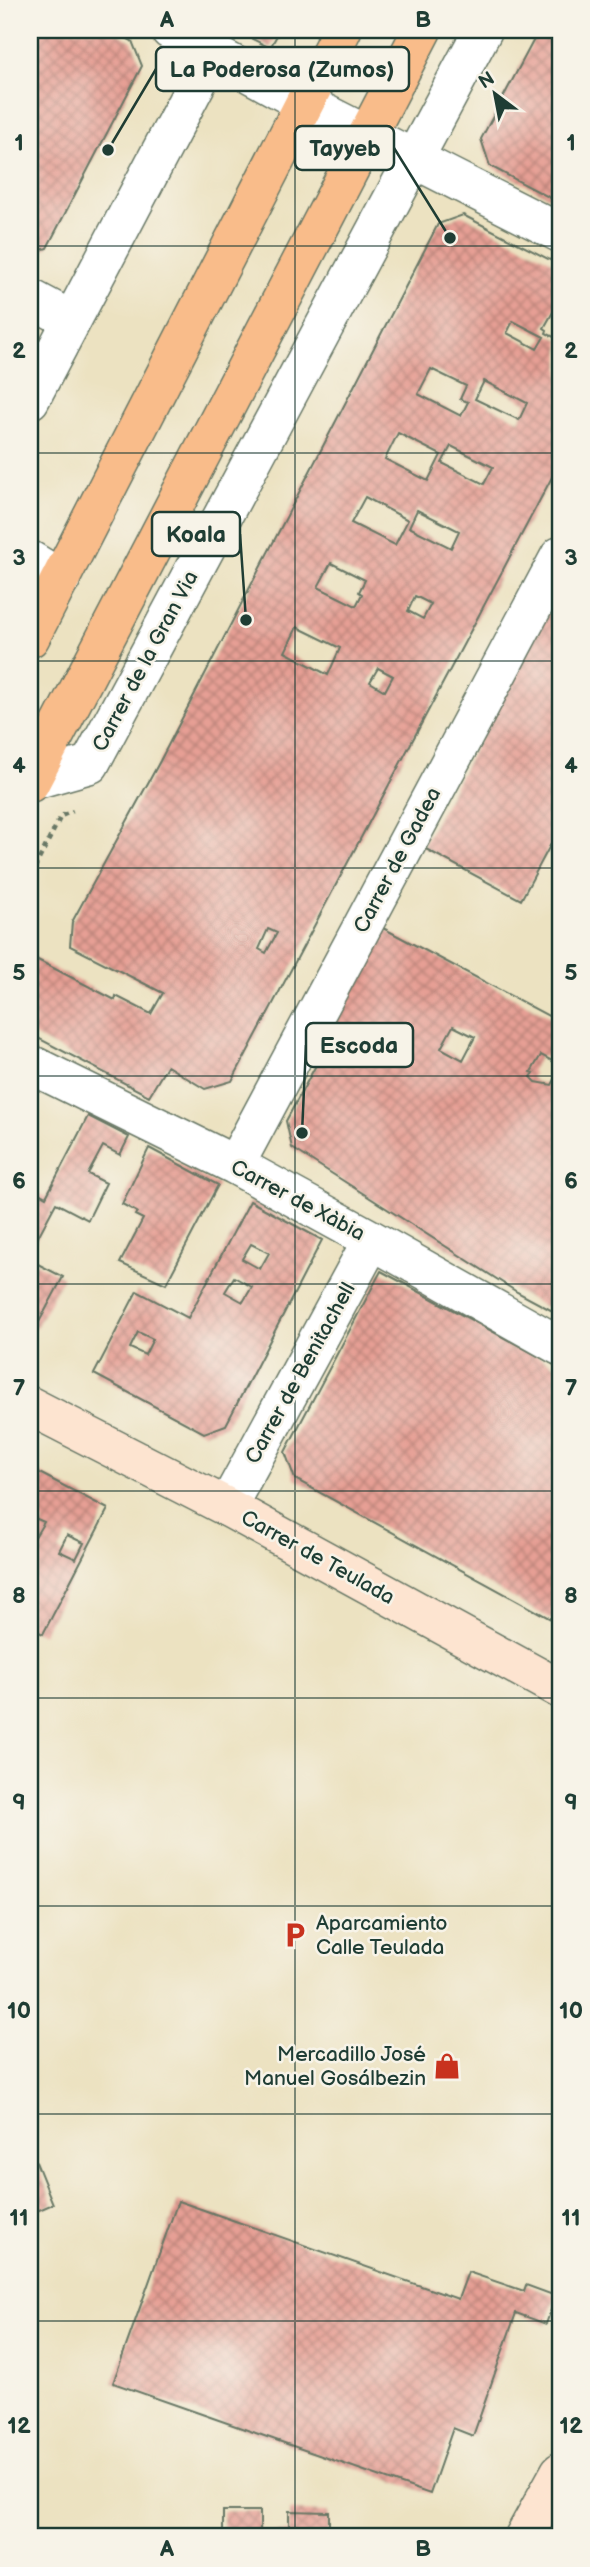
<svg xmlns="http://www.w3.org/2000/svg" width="590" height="2567" font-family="'Balsamiq Sans',sans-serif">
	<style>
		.building { fill: url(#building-cross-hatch); fill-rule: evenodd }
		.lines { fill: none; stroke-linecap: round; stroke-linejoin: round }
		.street-casing { stroke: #677765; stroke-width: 41 }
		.secondary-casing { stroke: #677765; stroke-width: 41 }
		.primary-casing { stroke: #677765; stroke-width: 41 }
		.path { stroke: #677765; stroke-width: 4.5; stroke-dasharray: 5 5; stroke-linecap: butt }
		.street { stroke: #fff; stroke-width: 38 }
		.secondary { stroke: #fde4d0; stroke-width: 38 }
		.primary { stroke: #f9bc8a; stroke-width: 38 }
		.grid { fill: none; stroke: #1f3d34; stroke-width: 2; stroke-opacity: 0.55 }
		.labels { text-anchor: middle; stroke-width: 5; stroke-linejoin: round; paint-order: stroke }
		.street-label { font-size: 21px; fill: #1f3d34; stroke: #f7f3e8 }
		.poi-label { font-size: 21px; fill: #1f3d34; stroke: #f7f3e8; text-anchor: start }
		.leader { fill: none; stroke: #1f3d34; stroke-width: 2.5 }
		.callout-dot { fill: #1f3d34; stroke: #f7f3e8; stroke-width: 2.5 }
		.callout { fill: #f7f3e8; stroke: #1f3d34; stroke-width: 2.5 }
		.callout-label { font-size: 23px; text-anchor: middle; font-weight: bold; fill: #1f3d34 }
		.neatline { fill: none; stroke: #1f3d34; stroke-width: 2.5 }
		.grid-label { font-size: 23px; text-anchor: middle; font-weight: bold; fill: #1f3d34 }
	</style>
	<defs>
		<pattern id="building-cross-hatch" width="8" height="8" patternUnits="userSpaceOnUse" patternTransform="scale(1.75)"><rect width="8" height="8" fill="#e69f94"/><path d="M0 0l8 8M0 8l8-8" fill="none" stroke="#ba837a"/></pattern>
	</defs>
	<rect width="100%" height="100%" fill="#f7f3e8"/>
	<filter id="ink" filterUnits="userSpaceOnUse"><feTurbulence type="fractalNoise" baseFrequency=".0143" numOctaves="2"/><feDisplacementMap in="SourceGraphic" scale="14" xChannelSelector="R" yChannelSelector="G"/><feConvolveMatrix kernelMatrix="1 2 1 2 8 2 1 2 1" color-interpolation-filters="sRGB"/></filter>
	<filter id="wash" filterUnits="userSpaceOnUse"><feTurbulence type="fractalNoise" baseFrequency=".00686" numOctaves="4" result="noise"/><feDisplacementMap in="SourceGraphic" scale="28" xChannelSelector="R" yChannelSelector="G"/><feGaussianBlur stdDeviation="1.57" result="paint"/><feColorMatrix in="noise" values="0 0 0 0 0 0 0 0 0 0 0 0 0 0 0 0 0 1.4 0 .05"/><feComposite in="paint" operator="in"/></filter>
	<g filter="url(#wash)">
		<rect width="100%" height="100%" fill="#ece2c1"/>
		<g id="blocks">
			<!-- building -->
			<path class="building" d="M30,30H111L132,41L142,66L47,248L30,254Z
				M235,30H280L270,48Z
				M539,30H560V203L490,166L481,139Z
				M463,215L560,265V307L557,305L544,328L547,330L546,333L560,340V462L232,1081L205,1089L167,1066L149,1096L30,1034V956L115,1000L116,996L151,1014L163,993L70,946L72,922L160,761L438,224ZM513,321L544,337L537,349L507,333ZM431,369L466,386L460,399L468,402L461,416L418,394ZM484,381L527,403L519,420L475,399ZM398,433L441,455L428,481L385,459ZM451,446L493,467L484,484L442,463ZM365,497L408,520L395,545L351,523ZM417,510L459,531L451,548L409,527ZM331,563L365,580L359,592L362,594L356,606L318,587ZM415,596L431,604L423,619L408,611ZM297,627L340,648L328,675L285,652ZM378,668L393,676L385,691L370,682ZM268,929L277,933L266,953L259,949Z
				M560,588V827L521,900L422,847Z
				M381,927L560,1022V1065L541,1055L531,1072L534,1073L531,1077L536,1082L552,1085L560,1070V1315L517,1292L292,1148L286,1121L322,1054L315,1053ZM453,1026L475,1037L463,1060L441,1048Z
				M88,1116L129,1137L120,1155L103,1146L88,1174L106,1183L88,1220L56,1203L32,1248L30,1247V1188L46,1197Z
				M149,1148L218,1185L166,1284L120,1263L143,1219L135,1215L137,1212L122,1204Z
				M250,1201L322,1240L226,1425L204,1433L94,1374L137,1291L188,1318ZM251,1244L269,1253L260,1269L242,1259ZM234,1277L252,1287L243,1302L225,1292ZM138,1332L153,1339L145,1355L130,1348Z
				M30,1260L63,1277L30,1339Z
				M381,1271L560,1368V1624L295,1479L285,1452Z
				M30,1468L108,1509L43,1634L30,1628V1534L35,1537L44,1522L30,1516ZM67,1535L84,1543L76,1559L59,1551Z
				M30,2147L53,2204L30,2214Z
				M178,2201L458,2299L468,2272L524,2291L526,2285L556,2296L546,2324L516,2313L473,2436L453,2428L430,2494L113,2383Z
				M223,2511H260V2532H289V2511L329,2512V2537H223Z"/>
		</g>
	</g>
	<g filter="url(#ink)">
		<use href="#blocks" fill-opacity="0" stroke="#677765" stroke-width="2"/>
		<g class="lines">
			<!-- street casing -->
			<g class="street-casing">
				<path id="street" d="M170,30L304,103L560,233
					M30,298L71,320
					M30,400L212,54
					M30,560L61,579
					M30,781L90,764L483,30
					M30,1064L235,1165L372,1240L560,1346
					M235,1165L560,556
					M227,1507L372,1240"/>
			</g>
			<!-- secondary casing -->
			<g class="secondary-casing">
				<path id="secondary" d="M30,1406L227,1507L560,1689
					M524,2537L560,2472"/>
			</g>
			<!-- primary casing -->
			<g class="primary-casing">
				<path id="primary" d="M30,638L342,30
					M30,783L422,30"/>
			</g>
			<!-- path -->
			<path class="path" d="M30,877L61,816L73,811"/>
			<!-- street -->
			<use href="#street" class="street"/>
			<!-- secondary -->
			<use href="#secondary" class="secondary"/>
			<!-- primary -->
			<use href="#primary" class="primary"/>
		</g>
	</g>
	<!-- grid -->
	<path class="grid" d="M295,30V2537M30,246H560M30,453H560M30,661H560M30,868H560M30,1076H560M30,1284H560M30,1491H560M30,1698H560M30,1906H560M30,2114H560M30,2321H560"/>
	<!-- icons -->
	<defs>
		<g id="parking-bare" transform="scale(2.1)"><path d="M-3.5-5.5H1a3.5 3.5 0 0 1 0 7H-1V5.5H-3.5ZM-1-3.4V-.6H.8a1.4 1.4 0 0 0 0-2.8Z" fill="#c8321e" stroke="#f7f3e8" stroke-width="2.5" paint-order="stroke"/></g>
		<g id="shop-bare" transform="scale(2.1)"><path d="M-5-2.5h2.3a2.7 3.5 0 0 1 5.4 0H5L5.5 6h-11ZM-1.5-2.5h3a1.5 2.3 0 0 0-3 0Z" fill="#c8321e" stroke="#f7f3e8" stroke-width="2.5" paint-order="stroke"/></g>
	</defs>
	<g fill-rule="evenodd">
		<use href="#parking-bare" x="295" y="1935"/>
		<use href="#shop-bare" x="447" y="2066"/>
	</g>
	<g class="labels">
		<!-- street labels -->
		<g class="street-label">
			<text transform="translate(145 661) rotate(-62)" y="7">Carrer de la Gran Via</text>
			<text transform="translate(397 860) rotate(-62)" y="7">Carrer de Gadea</text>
			<text transform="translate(298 1200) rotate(28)" y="7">Carrer de Xàbia</text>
			<text transform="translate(300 1373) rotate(-61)" y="7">Carrer de Benitachell</text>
			<text transform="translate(318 1557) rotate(29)" y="7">Carrer de Teulada</text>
		</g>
		<!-- poi labels -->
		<g class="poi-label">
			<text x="316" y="1930">Aparcamiento<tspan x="316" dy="24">Calle Teulada</tspan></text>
			<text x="426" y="2061" text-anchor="end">Mercadillo José<tspan x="426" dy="24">Manuel Gosálbezin</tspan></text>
		</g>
	</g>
	<!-- callouts -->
	<path class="leader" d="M108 150L156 69M450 238L394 148M246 620L240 534M302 1133L306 1045"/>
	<g class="callout-dot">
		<circle cx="108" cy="150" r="7"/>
		<circle cx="450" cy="238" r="7"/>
		<circle cx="246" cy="620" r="7"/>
		<circle cx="302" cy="1133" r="7"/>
	</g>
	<g class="callout">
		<rect x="156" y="47" width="253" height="44" rx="7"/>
		<rect x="295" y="126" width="99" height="44" rx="7"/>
		<rect x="152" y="512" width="88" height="44" rx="7"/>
		<rect x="306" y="1023" width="107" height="44" rx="7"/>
	</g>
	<g class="callout-label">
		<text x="282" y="77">La Poderosa (Zumos)</text>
		<text x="345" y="156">Tayyeb</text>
		<text x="196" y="542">Koala</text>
		<text x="359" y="1053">Escoda</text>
	</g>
	<!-- margin -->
	<rect width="590" height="2567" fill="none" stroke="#f7f3e8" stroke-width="77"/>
	<!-- north arrow -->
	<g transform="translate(495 94) rotate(328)" stroke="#f7f3e8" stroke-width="5" paint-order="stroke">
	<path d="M0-5L12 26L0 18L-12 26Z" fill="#1f3d34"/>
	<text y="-10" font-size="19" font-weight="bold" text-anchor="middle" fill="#1f3d34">N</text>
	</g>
	<rect x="38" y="38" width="514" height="2490" class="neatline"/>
	<g class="grid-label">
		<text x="167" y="27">A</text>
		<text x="423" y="27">B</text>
		<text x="19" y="150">1</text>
		<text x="571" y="150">1</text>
		<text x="19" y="358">2</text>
		<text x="571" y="358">2</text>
		<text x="19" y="565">3</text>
		<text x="571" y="565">3</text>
		<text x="19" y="773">4</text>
		<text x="571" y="773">4</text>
		<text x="19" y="980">5</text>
		<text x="571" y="980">5</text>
		<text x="19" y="1188">6</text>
		<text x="571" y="1188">6</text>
		<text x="19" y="1395">7</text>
		<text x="571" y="1395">7</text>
		<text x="19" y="1603">8</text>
		<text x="571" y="1603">8</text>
		<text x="19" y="1810">9</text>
		<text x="571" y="1810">9</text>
		<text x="19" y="2018">10</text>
		<text x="571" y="2018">10</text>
		<text x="19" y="2225">11</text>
		<text x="571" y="2225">11</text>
		<text x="19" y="2433">12</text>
		<text x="571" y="2433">12</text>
		<text x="167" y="2556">A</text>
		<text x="423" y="2556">B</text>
	</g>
</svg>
